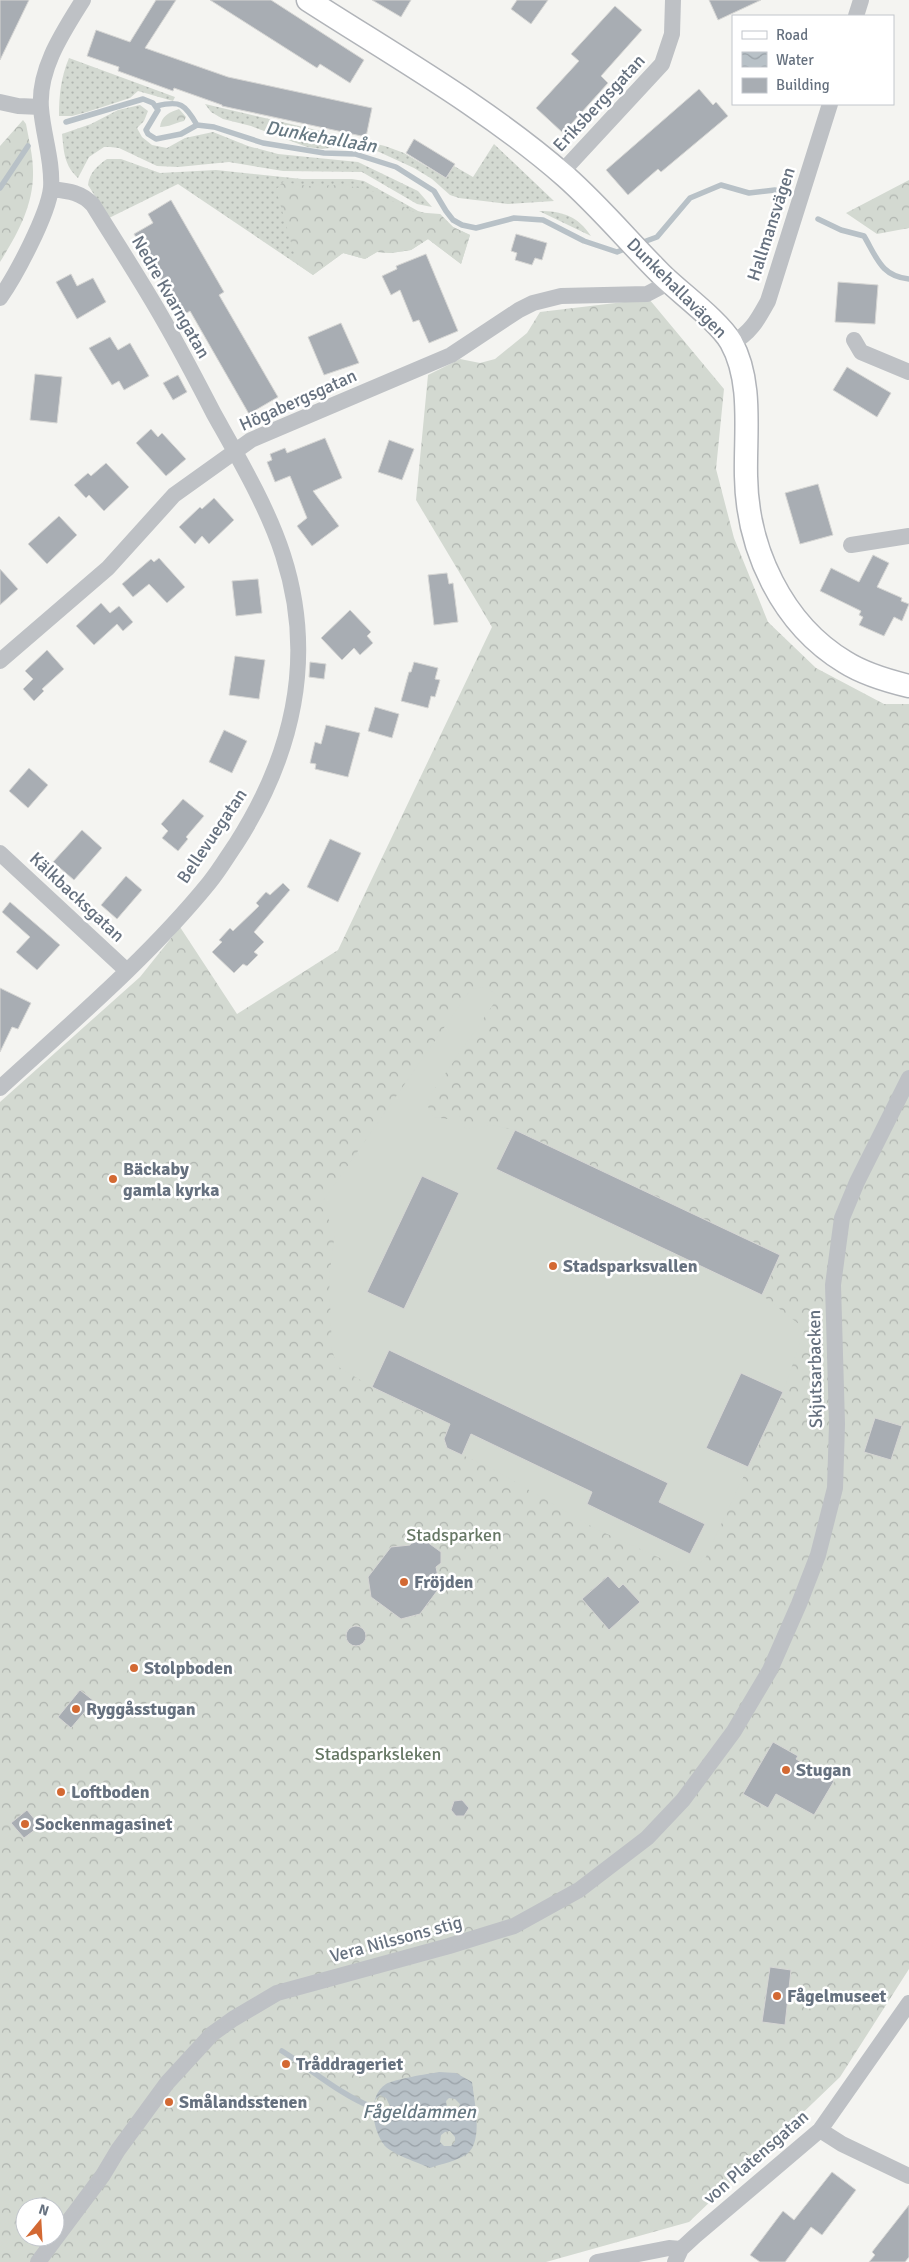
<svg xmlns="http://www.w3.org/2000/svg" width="909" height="2262" font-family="Signika,sans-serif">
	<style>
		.grass { fill: url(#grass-dots) }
		.forest { fill: url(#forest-crowns); fill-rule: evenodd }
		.pitch { fill: #d3d9d1 }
		.water { fill: url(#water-waves); fill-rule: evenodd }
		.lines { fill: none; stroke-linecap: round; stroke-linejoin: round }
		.stream { stroke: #b8c1c7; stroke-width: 5.5 }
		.building { fill: #a8adb3; stroke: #d6d6d4 }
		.secondary-casing { stroke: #b1b4b9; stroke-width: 25 }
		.street { stroke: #bec1c5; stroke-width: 16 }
		.secondary { stroke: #fff; stroke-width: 22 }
		.poi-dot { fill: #d36933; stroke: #fff; stroke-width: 2 }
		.labels { text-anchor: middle; stroke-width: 5; stroke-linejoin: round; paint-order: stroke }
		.street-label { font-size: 18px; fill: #66717f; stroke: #fff }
		.poi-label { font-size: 18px; font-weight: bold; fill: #66717f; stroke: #fff; text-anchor: start }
		.park-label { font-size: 18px; fill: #667764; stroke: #fff }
		.water-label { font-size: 19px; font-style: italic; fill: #677983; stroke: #fff }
	</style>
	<defs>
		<pattern id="grass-dots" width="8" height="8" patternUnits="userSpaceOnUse" patternTransform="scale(1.25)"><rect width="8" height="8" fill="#d3d9d1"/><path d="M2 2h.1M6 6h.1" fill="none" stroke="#afb4af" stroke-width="1.8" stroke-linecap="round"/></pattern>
		<pattern id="forest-crowns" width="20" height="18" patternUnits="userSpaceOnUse" patternTransform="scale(1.25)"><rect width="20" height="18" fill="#d3d9d1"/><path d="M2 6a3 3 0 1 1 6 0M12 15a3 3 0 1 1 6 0" fill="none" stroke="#afb4af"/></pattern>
		<pattern id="water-waves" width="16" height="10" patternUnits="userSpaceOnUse" patternTransform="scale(1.25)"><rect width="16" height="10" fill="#b8c1c7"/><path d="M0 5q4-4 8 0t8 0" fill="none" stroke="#99a1a7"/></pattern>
	</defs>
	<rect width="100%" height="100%" fill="#f4f4f1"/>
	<!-- grass -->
	<path class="grass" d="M69,58L175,97L173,101L138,91L130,98L87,112L72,116H59C59,95 61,77 69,58Z
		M205,104L385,146L404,153L446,178L454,166L473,177L494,144L554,201L508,204L459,198L450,195L432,179L414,168L377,151L350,145L322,149L307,147L251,126L223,119L211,112Z
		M140,105L148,111L144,121L137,128L142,137L152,145L167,148L185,138L213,132L248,146L278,154L358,162L418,191L432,207L417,204L362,172L283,171L229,162L178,167L157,166L119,148L110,147H104L89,157L78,178C64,165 64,152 62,134L91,124L118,110Z
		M107,159H121L160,173L216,170L302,179H352L364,181L418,211L428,214H440L453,227L470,235L461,264L428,239L411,250L391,253L377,252L365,259L343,253L313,275L178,184L109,218L88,185C89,173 98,165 107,159Z
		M539,211C562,211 578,216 591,236Z"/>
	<!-- forest -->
	<path class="forest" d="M179,109L186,117L184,121C175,123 169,127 160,127C161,116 170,112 179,109Z
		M23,120L26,124C29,140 33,156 33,171C34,205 17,235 0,262V146Z
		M909,180V228L877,234L846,213Z
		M283,182L308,186L343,185L370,190L414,212L440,214L453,227L470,235L461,264L428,239L411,250L391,253L377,252L365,259L343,253L313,275L297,264L276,189Z
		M649,299L724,389L716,469L734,538L768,622L816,668L884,704H909V1969L840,2077L689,2222L546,2262H0V1102L140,977L180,927L237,1014L338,950L492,627L416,500L428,375L460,359L480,363L495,359L527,333L540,312ZM25,2207H55V2237H25Z"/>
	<!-- pitch -->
	<path class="pitch" d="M485,987L499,996L429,1097L427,1105L434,1117L447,1119L459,1115L465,1129L492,1125L515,1130L780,1255L762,1295L805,1329L783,1392L704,1561L682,1568L596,1529L493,1469L447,1448L444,1439L450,1424L372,1387L337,1366L332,1350L329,1278L335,1232L321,1204L471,989Z"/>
	<!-- water -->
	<path class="water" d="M439,2072L456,2073L472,2082C474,2101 484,2141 467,2154C457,2161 441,2164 430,2168C419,2163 392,2154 385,2146C372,2130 367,2096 386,2084C395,2079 427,2074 439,2072ZM380,2095L386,2098L391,2108V2122L385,2126L381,2124L376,2113L375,2100ZM449,2098L455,2099L460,2104L456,2116H451L447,2108L446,2101ZM450,2131L455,2137V2142L451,2146H444L440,2142L441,2135L445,2132Z"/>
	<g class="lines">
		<!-- stream -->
		<path class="stream" d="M157,106C180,100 185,104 197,125
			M66,122L143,99L153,103L158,110L146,130L148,134L156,139L181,134L197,125L214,127L263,143L324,153L355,154L396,167L434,191L446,211L453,220L462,225L476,228L514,218L543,220L584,241L617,252L627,248
			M0,188L28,146
			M818,219L841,230L864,236C877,258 881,276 909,279
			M638,244L657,237L690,198L721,185L749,193L775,190
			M282,2051C314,2071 339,2094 374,2108"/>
	</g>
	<!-- building -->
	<path class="building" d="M0,0H29L0,60Z
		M156,0H176L145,48L228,77L372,108L366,137L222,106V105L174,88L173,91L118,71L119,67L87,56L96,30L130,42Z
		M210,0H271L364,60L350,83L320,64L317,68Z
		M372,0H411L401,17Z
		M517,0H548L531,24L511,9Z
		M709,0H761L718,20Z
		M615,6L642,30L601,76L608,83L563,133L536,108L579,61L571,54Z
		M699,89L713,105L716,102L728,116L661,172L658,169L628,195L606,170Z
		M414,139L455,164L446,178L406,153Z
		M171,200L224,292L219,295L278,397L249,414L190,311L182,316L134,234L153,223L148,214Z
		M516,234L547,243L542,260L535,258L532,265L515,260L517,253L511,251Z
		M426,254L458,331L429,343L419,320L413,322L400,290L391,295L382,276L397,269L396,266Z
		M71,274L77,286L93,278L106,302L77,319L56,282Z
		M838,282L878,285L875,324L835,322Z
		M341,323L359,363L324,375L308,337Z
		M110,337L118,350L130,343L149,376L124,390L119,381L112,385L89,348Z
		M847,367L891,393L877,417L833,390Z
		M35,374L62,377L57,423L30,420Z
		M178,375L187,392L173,400L163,383Z
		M151,429L158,437L162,433L186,459L166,476L136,443Z
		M325,438L342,478L313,491L339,526L312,546L297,526L307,518L290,476L275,482L267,462L272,460L270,454L285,448L287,453Z
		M389,440L414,449L402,480L378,472Z
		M106,463L129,487L104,511L89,495L86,498L74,485L88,473L91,476Z
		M818,484L833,535L800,544L785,493Z
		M214,498L234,520L209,544L202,536L195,544L179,527L200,507L202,509Z
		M59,516L77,535L47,564L28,544Z
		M873,555L889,563L877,587L902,598L901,601L909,604L902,621L894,617L884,636L859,625L863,617L859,615L861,611L820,591L831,568L859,582Z
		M159,558L185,587L167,603L149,584L133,597L122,584L151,559L154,562Z
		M0,569L18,589L0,605Z
		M447,573L449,584L453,583L458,622L434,625L428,575Z
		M258,579L262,613L236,616L232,581Z
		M101,603L110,613L119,606L133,622L123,631L117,624L94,645L76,626Z
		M350,610L371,632L367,636L373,643L360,655L354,648L342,660L321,638Z
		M47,650L64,669L42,689L44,691L34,701L23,689L33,679L25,671Z
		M235,656L265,660L259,699L229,695Z
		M310,662L326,664L324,679L309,677Z
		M414,662L438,668L435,679L440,680L435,697L431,696L428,708L401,701L409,672H411Z
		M375,707L399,714L392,738L368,731Z
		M326,725L360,733L348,777L315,769L316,764L310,763L315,742L321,744Z
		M224,730L247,741L232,773L209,762Z
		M29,768L48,785L28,808L9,791Z
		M183,799L204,816L186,837L188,839L178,851L162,838L168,831L161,824Z
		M82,830L102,848L74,880L53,862Z
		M330,839L361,853L338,902L307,887Z
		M126,876L142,890L117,919L101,905Z
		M283,883L290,890L254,932L264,942L254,952L258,955L247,966L243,964L234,973L212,952L222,942L219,940L230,928L233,931L259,906L256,903L266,892L270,895Z
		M10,902L60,945L37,970L16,952L30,937L2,912Z
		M0,988L31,1003L18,1029L12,1027L0,1052Z
		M515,1130L780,1255L762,1295L496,1169Z
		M422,1176L459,1193L404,1309L367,1292Z
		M389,1350L668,1483L659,1502L705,1524L690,1554L587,1504L592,1492L471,1434L462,1455L447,1448L444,1439L450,1424L372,1387Z
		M741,1373L783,1392L748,1467L706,1448Z
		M875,1418L902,1426L891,1460L864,1452Z
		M413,1539H423L441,1552V1563L436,1567L440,1587L420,1614L401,1619L371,1597L368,1577L391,1547L410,1545Z
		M608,1576L619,1588L623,1584L640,1602L609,1630L582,1599Z
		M346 1636a10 10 0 1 1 20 0a10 10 0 1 1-20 0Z
		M80,1690L94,1701L71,1728L58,1717Z
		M773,1742L798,1756L796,1759L834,1781L814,1815L776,1794L768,1808L743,1794Z
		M462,1800L469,1808L464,1816H456L451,1810L454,1801Z
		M27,1810L40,1826L24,1838L11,1823Z
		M770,1967L791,1970L785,2025L762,2022Z
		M832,2172L856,2190L822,2235L811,2227L785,2262H760L750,2255L783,2211L794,2220Z
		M909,2205V2257L905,2262H869L875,2255L872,2252Z"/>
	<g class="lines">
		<!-- secondary casing -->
		<g class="secondary-casing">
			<path id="secondary" d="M308,0C395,56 487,108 565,176C599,206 629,242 661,274C679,292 719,321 731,342C753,381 745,433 746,476C747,549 782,624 845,662C864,674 888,681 909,686"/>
		</g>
		<!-- street -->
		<path class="street" d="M856,16L861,0
			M0,102L18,106L41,107
			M561,173L662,64L672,34L673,0
			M0,298C16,275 48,215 51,188C53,161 43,135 41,108C38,69 63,32 83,0
			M854,340L861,352L909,372
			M732,343C751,333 758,319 768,301L830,104
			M851,545L909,536
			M0,661L108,568L174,495L251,440L451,355L519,310L533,303L561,296L647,294L670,282
			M0,853L126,970
			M0,1088C71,1023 148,958 209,883C219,871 227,857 236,844C293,755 316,657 283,555C268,508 238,457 214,414C198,383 182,352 164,321C142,282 117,244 93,205C81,192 68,191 51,189
			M820,2130L842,2144L909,2176
			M38,2262L103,2175L118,2150L167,2083L212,2034L233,2019L277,1993L449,1946L514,1926L579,1890L647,1838L683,1800L734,1731L754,1697L770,1670L799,1604L818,1555L835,1488L837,1424L833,1285L842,1218L857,1182L909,1078
			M597,2262L669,2248L681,2249
			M675,2262L681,2249L695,2236L820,2130L909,2003"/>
		<!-- secondary -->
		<use href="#secondary" class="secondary"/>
	</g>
	<!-- markers -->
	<g class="poi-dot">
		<circle cx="113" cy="1179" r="5"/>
		<circle cx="553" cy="1266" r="5"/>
		<circle cx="404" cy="1582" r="5"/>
		<circle cx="134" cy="1668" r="5"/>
		<circle cx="76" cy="1709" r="5"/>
		<circle cx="786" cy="1770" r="5"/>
		<circle cx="61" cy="1792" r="5"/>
		<circle cx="25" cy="1824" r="5"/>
		<circle cx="777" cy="1996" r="5"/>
		<circle cx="286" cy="2064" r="5"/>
		<circle cx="169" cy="2102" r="5"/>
	</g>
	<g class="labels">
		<!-- street labels -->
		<g class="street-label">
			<text transform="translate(599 103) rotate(-47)" y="6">Eriksbergsgatan</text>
			<text transform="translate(771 224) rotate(-72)" y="6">Hallmansvägen</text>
			<text transform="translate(677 288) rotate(45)" y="6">Dunkehallavägen</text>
			<text transform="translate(171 297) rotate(60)" y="6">Nedre Kvarngatan</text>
			<text transform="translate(298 400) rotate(-24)" y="6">Högabergsgatan</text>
			<text transform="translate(212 836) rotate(-56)" y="6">Bellevuegatan</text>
			<text transform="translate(77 897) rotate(43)" y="6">Kälkbacksgatan</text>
			<text transform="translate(815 1369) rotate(-91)" y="6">Skjutsarbacken</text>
			<text transform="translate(396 1939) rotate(-15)" y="6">Vera Nilssons stig</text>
			<text transform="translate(756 2157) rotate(-41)" y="6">von Platensgatan</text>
		</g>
		<!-- poi labels -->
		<g class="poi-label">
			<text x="123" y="1175">Bäckaby<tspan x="123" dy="21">gamla kyrka</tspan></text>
			<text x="563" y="1272">Stadsparksvallen</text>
			<text x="414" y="1588">Fröjden</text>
			<text x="144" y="1674">Stolpboden</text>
			<text x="86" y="1715">Ryggåsstugan</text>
			<text x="796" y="1776">Stugan</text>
			<text x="71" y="1798">Loftboden</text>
			<text x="35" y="1830">Sockenmagasinet</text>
			<text x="787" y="2002">Fågelmuseet</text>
			<text x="296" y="2070">Tråddrageriet</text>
			<text x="179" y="2108">Smålandsstenen</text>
		</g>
		<!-- park labels -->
		<g class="park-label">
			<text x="454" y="1541">Stadsparken</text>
			<text x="378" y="1760">Stadsparksleken</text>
		</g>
		<!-- water labels -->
		<g class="water-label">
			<text transform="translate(321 136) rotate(10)" y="7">Dunkehallaån</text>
			<text x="419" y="2118">Fågeldammen</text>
		</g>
	</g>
	<!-- legend -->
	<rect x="732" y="15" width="162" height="90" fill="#ffffff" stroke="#c2c6cc"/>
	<rect x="742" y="31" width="25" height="8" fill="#ffffff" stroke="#c2c6cc"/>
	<text x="776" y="40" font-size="15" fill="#66717f">Road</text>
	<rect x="742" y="52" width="25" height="15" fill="url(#water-waves)" stroke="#c2c6cc"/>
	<text x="776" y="65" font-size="15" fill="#66717f">Water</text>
	<rect x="742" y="78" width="25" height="15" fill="#a8adb3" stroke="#c2c6cc"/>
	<text x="776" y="90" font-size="15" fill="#66717f">Building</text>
	<!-- north arrow -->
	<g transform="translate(40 2222) rotate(18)"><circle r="24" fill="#ffffff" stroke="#c2c6cc"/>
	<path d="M0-4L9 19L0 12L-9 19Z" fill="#d36933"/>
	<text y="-8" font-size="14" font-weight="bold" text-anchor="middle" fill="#66717f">N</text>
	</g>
</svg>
